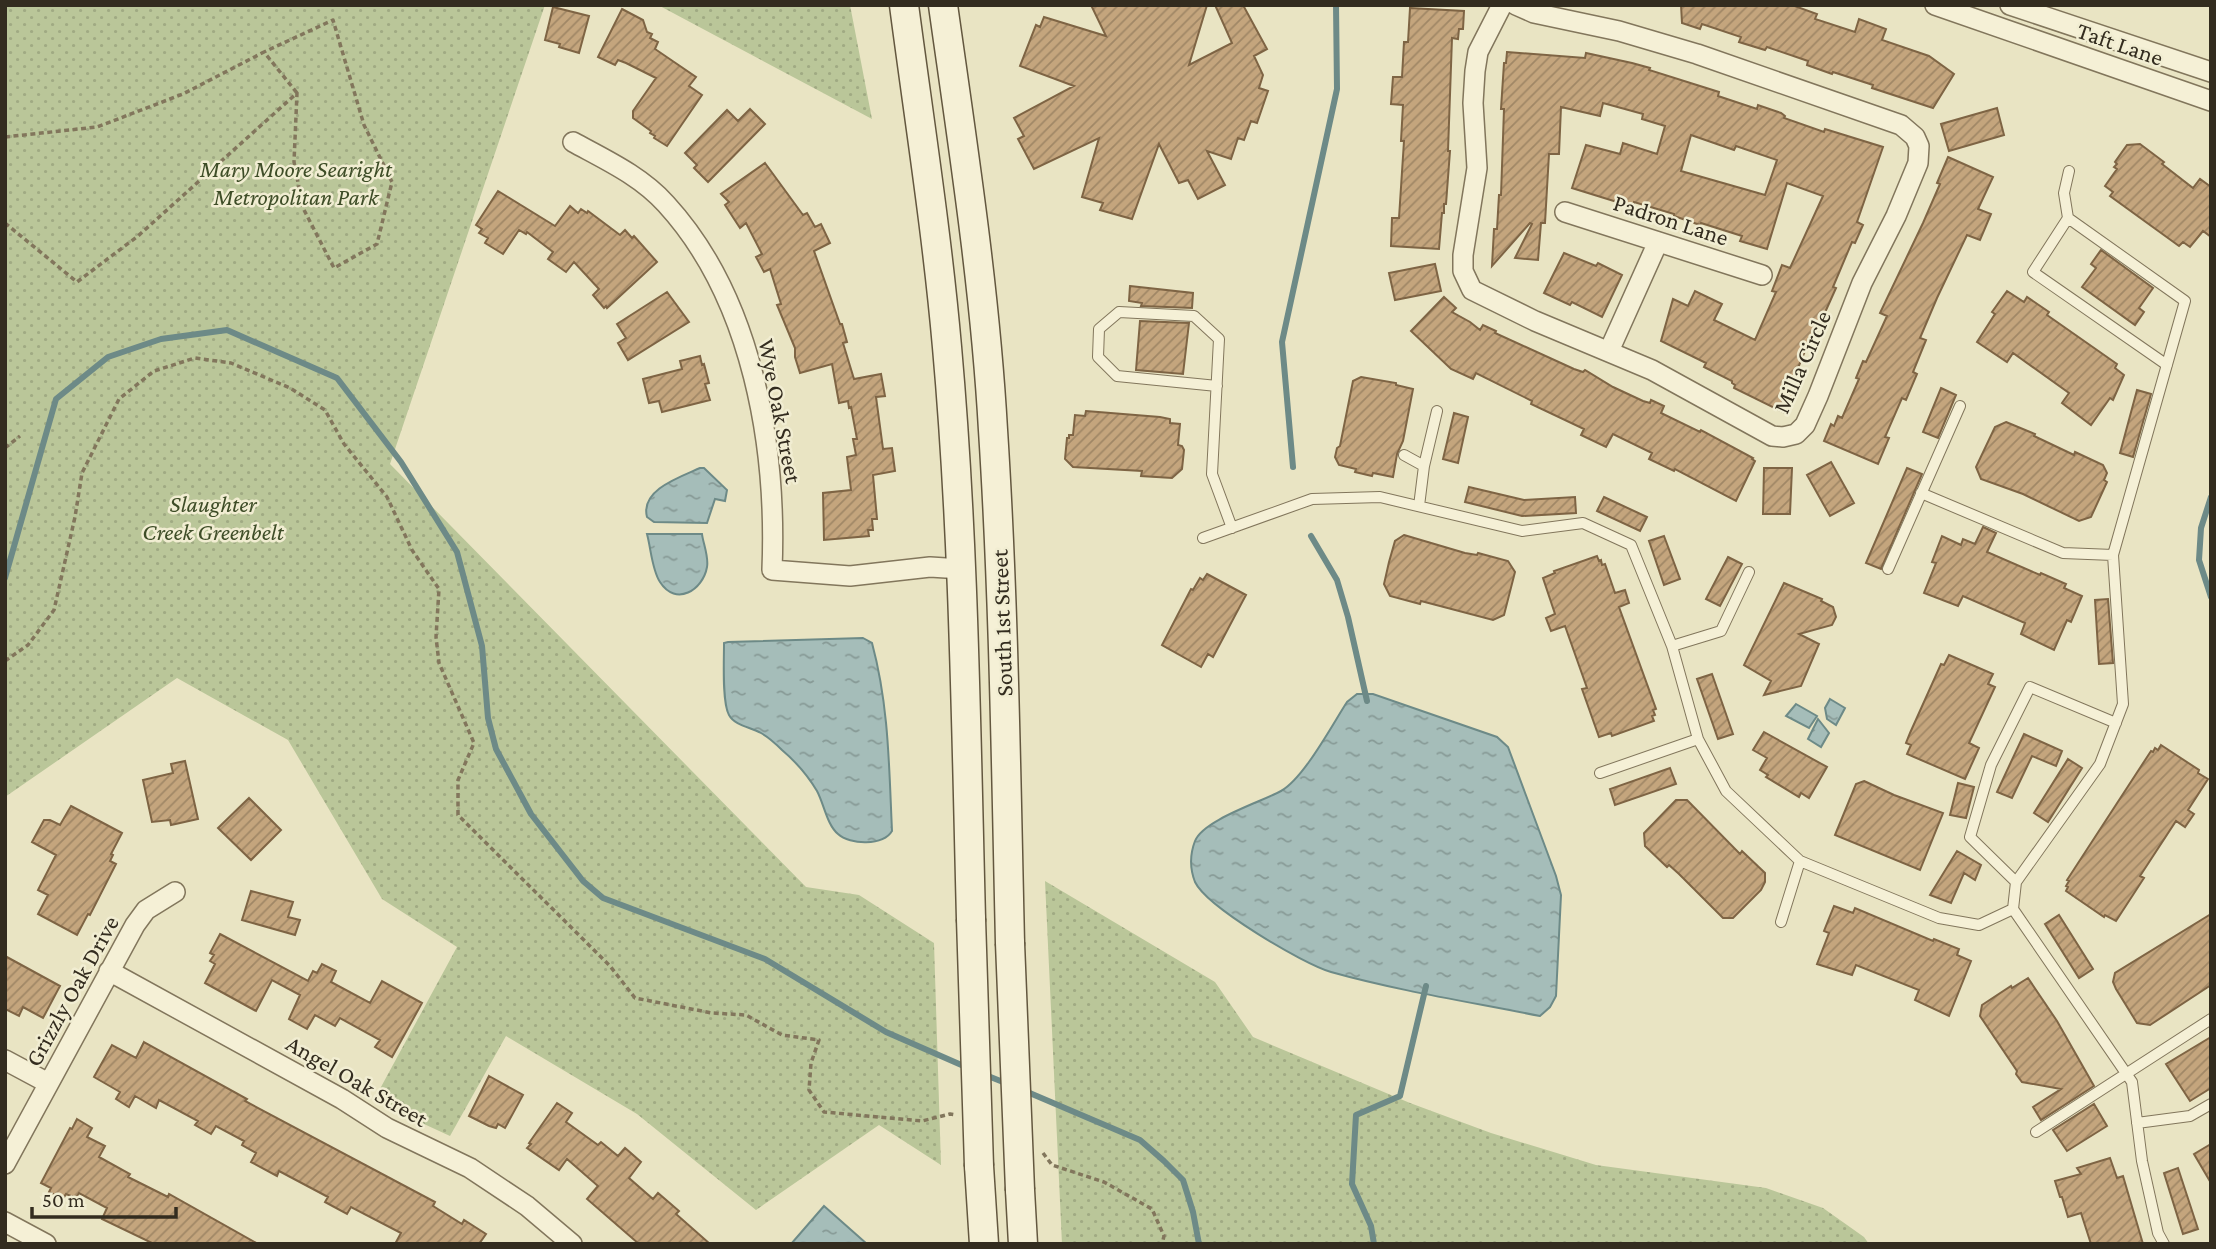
<svg xmlns="http://www.w3.org/2000/svg" width="2216" height="1249" font-family="'Crimson Pro',serif">
	<style>
		.green { fill: url(#green-dots) }
		.water { fill: url(#water-ripples); stroke: #6d8a87; stroke-width: 2 }
		.lines { fill: none; stroke-linecap: round; stroke-linejoin: round }
		.stream { stroke: #6d8a87; stroke-width: 6 }
		.building { fill: url(#building-hatch); stroke: #7e6444; stroke-width: 2; fill-rule: evenodd }
		.service-casing { stroke: #82765c; stroke-width: 12 }
		.minor-casing { stroke: #82765c; stroke-width: 22 }
		.secondary-casing { stroke: #63573f; stroke-width: 31 }
		.path { stroke: #82765c; stroke-width: 3.5; stroke-dasharray: 5 3.5; stroke-linecap: butt }
		.service { stroke: #f5f0d6; stroke-width: 10 }
		.minor { stroke: #f5f0d6; stroke-width: 19 }
		.secondary { stroke: #f5f0d6; stroke-width: 28 }
		.secondary-bridge-casing { stroke: #63573f; stroke-width: 31; stroke-linecap: butt }
		.secondary-bridge { stroke: #f5f0d6; stroke-width: 28 }
		.labels { text-anchor: middle; stroke-width: 5; stroke-linejoin: round; paint-order: stroke }
		.street-label { font-size: 24px; fill: #332c1f; stroke: #f1edd2 }
		.park-label { font-size: 24px; font-style: italic; fill: #3e4d27; stroke: #f1edd2 }
	</style>
	<defs>
		<pattern id="green-dots" width="8" height="8" patternUnits="userSpaceOnUse" patternTransform="scale(1.75)"><rect width="8" height="8" fill="#bac699"/><path d="M2 2h.1M6 6h.1" fill="none" stroke="#a0aa83" stroke-width="1.8" stroke-linecap="round"/></pattern>
		<pattern id="water-ripples" width="26" height="14" patternUnits="userSpaceOnUse" patternTransform="scale(1.75)"><rect width="26" height="14" fill="#a5bdb9"/><path d="M2 4q2-2 4 0t4 0M15 11q2-2 4 0t4 0" fill="none" stroke="#879a96"/></pattern>
		<pattern id="building-hatch" width="6" height="6" patternUnits="userSpaceOnUse" patternTransform="scale(1.75)"><rect width="6" height="6" fill="#c4a57d"/><path d="M-1 1l2-2M0 6l6-6M5 7l2-2" fill="none" stroke="#a08766"/></pattern>
	</defs>
	<rect width="100%" height="100%" fill="#e9e4c3"/>
	<!-- green -->
	<path class="green" d="M5,5H545L390,464L806,887L859,895L934,943L941,1165L879,1125L756,1210L637,1114L506,1036L450,1136L411,1118L375,1098L457,947L382,899L288,740L177,678L5,797Z
		M658,5H850L872,119Z
		M1045,881L1215,982L1253,1037L1410,1103L1491,1133L1596,1165L1766,1188L1823,1208L1864,1237L1869,1244H1062Z"/>
	<!-- water -->
	<path class="water" d="M700,468H704L727,490L725,501L715,499L707,523L654,522L647,517C640,490 680,477 700,468Z
		M647,534H702C703,543 709,557 707,567C703,590 676,607 660,582C652,570 651,549 647,534Z
		M863,638L872,643C889,706 889,767 892,831C883,846 850,845 838,834C827,825 824,804 817,791C808,776 795,761 782,750C776,744 768,737 761,733C751,727 735,726 729,715C722,703 724,661 724,645V643L728,642Z
		M1357,694H1373L1497,737L1508,747L1556,876L1561,895L1556,996L1550,1007L1540,1016C1470,1002 1399,991 1331,972C1303,964 1207,907 1195,882C1190,869 1190,854 1195,841C1203,820 1261,802 1281,791C1304,778 1332,725 1347,702Z
		M1830,699L1845,708L1836,725L1827,719L1825,708Z
		M1796,704L1817,716L1809,728L1786,716Z
		M1818,719L1829,733L1821,747L1808,739Z
		M824,1206L867,1244H791Z"/>
	<g class="lines">
		<!-- stream -->
		<path class="stream" d="M1293,467L1282,342L1337,89L1336,5
			M2211,497L2201,528L2199,560L2211,597
			M1311,536L1337,580L1348,617L1367,701
			M5,578L56,399L108,357L161,339L227,330L337,378L401,462L457,552L482,646L488,718L496,749L531,814L583,881L603,898L765,959L886,1032L966,1067
			M983,1074L1008,1084
			M1025,1091L1140,1140L1164,1161L1183,1180L1193,1212L1199,1244
			M1374,1244L1371,1226L1352,1184L1356,1115L1400,1096L1426,986"/>
	</g>
	<!-- building -->
	<path class="building" d="M1091,5H1207L1189,65L1232,43L1215,5H1243L1267,49L1254,56L1263,75L1259,88L1268,91L1257,123L1251,121L1244,140L1238,138L1231,159L1207,151L1225,185L1198,199L1188,180L1179,183L1159,144L1132,219L1100,210L1103,203L1082,197L1099,138L1034,169L1018,139L1024,136L1014,118L1074,86L1020,66L1036,25L1040,27L1044,17L1106,36Z
		M1681,5H1792L1817,14L1815,19L1855,32L1859,19L1886,29L1882,40L1929,56L1954,74L1933,108L1872,88L1873,85L1833,72L1832,74L1807,65L1808,61L1767,47L1765,50L1739,42L1741,37L1702,24L1700,29L1682,23Z
		M553,7L589,16L579,53L559,47L560,44L545,40Z
		M1410,8L1464,11L1463,29H1459L1458,39L1452,38L1448,151H1450L1446,204H1444V213H1442L1439,249L1391,246L1392,218H1399L1404,141H1401L1403,105L1391,104L1393,77H1402L1404,42H1408Z
		M622,9L643,20L647,32L652,34L650,38L658,42L655,49L696,77L689,86L702,95L667,146L654,138L655,136L650,133L651,131L633,118V111L656,78L626,63L618,60L615,65L598,57Z
		M1507,52L1585,58L1586,53L1632,63L1650,68L1649,70L1719,92L1718,96L1757,109L1758,105L1781,113L1785,116L1784,118L1824,132L1825,129L1883,147L1857,222L1863,225L1855,243L1852,242L1833,287L1836,288L1814,337L1811,336L1798,368L1805,372L1785,413L1734,388L1735,385L1732,383V381L1704,367L1706,363L1661,341L1673,299L1688,306L1695,291L1722,304L1714,320L1755,340L1776,292L1772,291L1782,265L1790,268L1823,196L1787,183L1767,249L1740,241L1742,236L1701,223L1700,225L1674,216V214L1634,202L1633,207L1572,188L1586,145L1620,154L1623,143L1657,154L1665,126L1642,119L1643,114L1603,103L1600,116L1561,107L1559,154H1549L1545,223H1541L1538,260L1515,258L1532,224L1530,223L1492,266L1494,229H1497L1499,195H1501L1504,109H1501L1504,63H1506ZM1691,135L1734,150L1736,146L1777,160L1765,195L1681,171Z
		M1997,108L2004,135L1949,151L1941,124Z
		M750,109L765,124L708,182L694,168L697,165L685,153L727,110L738,121Z
		M2140,144L2164,162L2162,164L2193,188L2200,179L2211,187V237L2203,231L2190,247L2183,242L2179,246L2110,196L2113,192L2105,186L2117,169L2114,167L2117,164L2115,162L2127,145Z
		M1948,157L1993,177L1978,209L1991,214L1980,240L1967,235L1937,298L1920,338L1926,340L1913,372L1917,374L1906,400L1902,398L1885,437L1889,438L1878,464L1824,441L1831,424L1834,426L1838,416L1842,418L1859,379L1856,378L1863,361L1866,362L1887,316L1880,313L1923,223L1940,184L1937,183Z
		M765,163L803,215L807,213L815,227L821,224L830,243L814,251L840,324H842L847,342L843,343L854,379L881,374L885,396L876,397L883,449L892,448L895,471L873,475L877,519H872L873,530H868L869,536L824,540L823,493L851,490L847,457L856,455L853,439H857L851,407L849,408L848,401L839,403L832,364L800,373L795,357V348L777,305L781,304L770,269L764,272L756,257L762,254L746,223L740,228L725,205L729,202L721,194Z
		M498,191L555,226L570,206L578,213L581,209L587,213L588,211L620,235L625,230L632,238L634,236L657,262L607,308L606,306L604,308L593,295L599,289L574,262L566,272L548,259L553,252L527,232L526,234L519,230L503,254L485,243L488,238L479,233L482,229L476,225Z
		M2101,250L2153,288L2139,308L2144,312L2135,325L2082,287L2096,268L2091,264Z
		M1564,253L1596,266L1598,263L1622,275L1602,317L1572,302L1570,305L1544,293Z
		M1435,264L1441,291L1395,300L1389,273Z
		M1130,286L1193,293L1192,308L1141,306L1142,303L1129,301Z
		M2007,291L2024,302L2027,297L2049,312L2047,315L2117,364L2115,368L2124,375L2113,400L2110,398L2091,425L2062,403L2069,393L2013,353L2007,362L1977,342L1995,314L1992,312Z
		M667,292L689,322L628,360L618,343L626,338L617,324Z
		M1444,297L1456,308L1452,312L1470,322L1480,330L1483,325L1496,331L1495,333L1574,369L1583,372L1585,370L1613,387L1643,401L1650,403L1651,400L1664,406L1661,413L1700,432L1701,430L1753,458L1752,459L1755,461L1736,501L1675,469L1674,471L1649,459L1652,453L1613,434L1606,447L1581,435L1584,429L1531,404L1532,401L1476,373L1473,379L1451,369L1411,331Z
		M1140,321L1189,323L1183,374L1136,370Z
		M700,356L702,365L704,364L709,383L705,384L710,400L662,412L659,401L649,403L643,379L682,369L680,361Z
		M1361,377L1396,383V385L1413,389L1403,441L1397,454L1393,477L1373,473L1372,476L1355,472L1356,469L1339,465L1335,457L1337,448L1340,446L1353,381Z
		M1941,388L1956,395L1938,438L1923,432Z
		M2137,390L2151,394L2133,457L2120,453Z
		M1086,411L1160,417L1170,419V423L1180,424L1178,445L1182,446L1184,450L1182,469L1172,478L1141,476L1142,471L1073,467L1065,459L1067,438H1069V435H1073L1075,415L1085,416Z
		M1454,413L1468,417L1458,463L1443,459Z
		M2006,422L2035,434L2034,436L2074,455L2075,452L2103,465L2107,473L2104,480L2107,482L2091,517L2079,521L2023,494L1981,479L1976,467L1995,427Z
		M1831,462L1854,503L1830,516L1807,475Z
		M1764,468H1792L1790,514H1763Z
		M1907,468L1922,474L1881,569L1866,563Z
		M1469,487L1524,500L1575,497L1576,513L1522,516L1465,502Z
		M1604,497L1647,517L1640,531L1597,511Z
		M1983,527L1996,533L1987,552L2040,575L2041,573L2066,584L2064,588L2082,596L2071,622L2067,620L2054,650L2021,634L2025,623L1963,596L1958,606L1924,593L1936,563L1932,562L1942,536L1961,545L1963,539L1975,544Z
		M1404,535L1465,553L1477,555L1478,553L1508,561L1515,572L1504,615L1493,620L1421,601L1420,604L1390,596L1384,584L1389,562L1395,541Z
		M1664,536L1680,579L1664,585L1649,541Z
		M1597,556L1599,561L1601,560L1602,565L1605,564L1615,593L1625,590L1629,603L1619,607L1656,709L1653,710L1655,715L1652,716L1654,721L1612,736L1611,733L1599,737L1582,689L1587,688L1565,626L1551,631L1546,618L1555,614L1543,578L1555,573L1554,571Z
		M1728,557L1742,564L1720,606L1706,599Z
		M1207,574L1246,595L1213,657L1208,654L1201,667L1162,645L1191,589L1193,590L1200,578L1203,580Z
		M1784,583L1822,599L1821,601L1833,607L1836,617L1832,625L1799,634L1819,644L1801,686L1764,695L1771,681L1744,665Z
		M2108,599L2113,663L2099,664L2095,600Z
		M1949,655L1993,674L1988,684L1995,687L1969,743L1979,748L1965,779L1907,754L1911,745L1906,743L1910,733L1941,664L1944,665Z
		M1712,674L1733,734L1718,739L1697,679Z
		M1764,732L1827,767L1809,798L1801,793L1799,797L1766,777L1768,775L1760,770L1767,758L1753,750Z
		M2024,734L2062,751L2056,766L2032,756L2012,798L1997,792Z
		M2161,745L2199,770L2198,773L2208,779L2188,810L2194,814L2185,827L2176,821L2140,876L2144,878L2116,921L2105,915L2104,917L2066,891L2068,887L2066,886L2069,881L2067,880L2151,751L2153,752L2155,748L2158,750Z
		M2068,759L2082,768L2048,822L2034,813Z
		M185,761L198,819L171,825L170,820L152,822L143,780L173,773L171,764Z
		M1670,768L1676,784L1615,805L1610,789Z
		M1864,781L1894,795L1943,813L1920,870L1835,835L1856,784Z
		M1958,783L1974,787L1966,818L1950,815Z
		M249,798L281,830L251,860L218,828Z
		M1676,800H1687L1740,854L1742,851L1765,873V882L1761,890L1733,918H1723L1679,874L1669,865L1667,867L1645,846L1644,833Z
		M71,806L122,833L111,854L113,855L110,861L116,864L90,915L88,914L77,935L38,914L48,895L38,890L56,855L32,842L44,820H50L60,825Z
		M1957,851L1981,865L1975,880L1964,873L1951,903L1930,895Z
		M251,891L293,902L288,917L300,920L295,935L242,920Z
		M1834,906L1853,913L1855,908L1933,941L1934,939L1959,949L1957,955L1971,961L1949,1016L1915,1000L1919,990L1856,965L1852,975L1817,964L1829,933L1824,931Z
		M2211,914V985L2150,1025L2137,1023L2116,989L2113,982L2115,973Z
		M2059,915L2093,969L2079,978L2045,924Z
		M220,934L308,981L313,971L317,973L322,964L336,971L331,982L370,1003L382,981L422,1003L392,1057L375,1047L380,1040L340,1018L335,1026L315,1015L307,1029L289,1019L300,995L272,980L256,1011L205,983L215,964L210,961L214,955L210,953Z
		M5,956L60,986L43,1018L23,1007L19,1016L5,1009Z
		M2028,978L2057,1021L2094,1086L2041,1120L2033,1107L2061,1089L2022,1082L2016,1074L2017,1071L1980,1016L1982,1005L2011,986L2012,988Z
		M2211,1037V1088L2190,1101L2166,1064Z
		M144,1042L247,1099L245,1101L435,1202L433,1206L462,1224L464,1220L486,1234L479,1244H395L401,1233L351,1207L347,1214L325,1202L328,1197L279,1171L277,1176L251,1162L256,1153L242,1145L244,1141L216,1126L211,1134L195,1125L198,1121L159,1100L156,1108L135,1096L129,1107L116,1099L120,1092L94,1077L112,1045L136,1058Z
		M489,1076L523,1095L505,1128L498,1124L496,1128L489,1126L469,1116Z
		M557,1103L572,1113L566,1122L598,1145L601,1142L618,1156L625,1148L641,1162L629,1178L653,1199L658,1193L679,1211L676,1214L710,1244H639L587,1199L598,1186L567,1159L559,1170L527,1148L531,1144L529,1143Z
		M2094,1104L2107,1126L2067,1151L2053,1130Z
		M77,1119L92,1128L87,1137L105,1146L99,1157L130,1174L128,1177L168,1197L169,1194L258,1244H154L102,1219L107,1208L79,1193L76,1198L66,1194L63,1199L49,1192L51,1188L41,1183L70,1128L72,1129Z
		M2211,1144V1183L2194,1154Z
		M2110,1158L2117,1178L2123,1176L2143,1244H2091L2081,1213L2068,1217L2062,1197H2060L2055,1181L2081,1174L2077,1168Z
		M2178,1168L2198,1229L2183,1234L2164,1173Z"/>
	<g class="lines">
		<!-- service casing -->
		<g class="service-casing">
			<path id="service" d="M2068,218L2033,272L2167,365
				M1217,386L1117,376L1098,357L1099,329L1119,312L1194,316L1219,339L1212,474L1232,528
				M1404,455L1424,466L1419,506
				M1424,466L1437,411
				M1921,493L2063,553L2113,555
				M1203,538L1312,499L1380,497L1522,531L1583,523L1631,545L1672,646L1698,739L1726,791L1800,861L1939,918L1979,925L2013,909L2132,1082L2142,1161L2158,1233L2164,1244
				M1888,569L1960,406
				M1672,646L1721,631L1749,572
				M1600,773L1698,739
				M2016,882L1970,837L1991,765L2030,687L2116,723
				M2013,909L2016,882L2100,764L2123,704L2113,555L2185,301L2068,218L2064,193L2069,171
				M1781,922L1800,861
				M2137,1123L2190,1116L2211,1104
				M2036,1132L2211,1019"/>
		</g>
		<!-- minor casing -->
		<g class="minor-casing">
			<path id="minor" d="M1502,5L1478,52L1475,71L1473,103L1477,168L1463,255V271L1472,290L1535,321L1652,370L1772,436L1783,437L1796,434L1805,425L1818,396L1862,283L1896,216L1918,163L1919,146L1915,137L1901,125L1697,54L1619,31L1534,13L1516,5
				M1935,5L2211,101
				M2010,5L2211,72
				M573,142C606,160 641,176 666,204C753,299 777,447 772,570L850,576L930,567L962,569
				M1565,212L1762,275
				M1609,351L1658,242
				M109,971L342,1099L387,1128L470,1168L527,1206L572,1244
				M5,1060L48,1083
				M5,1164L135,925L146,910L175,892
				M5,1222L46,1244"/>
		</g>
		<!-- secondary casing -->
		<g class="secondary-casing">
			<path id="secondary" d="M904,5C919,119 937,233 947,347C964,537 966,728 971,919
				M943,5C963,147 985,288 993,430C1004,601 1006,772 1010,943
				M979,1166L984,1244
				M1020,1190L1023,1244"/>
		</g>
		<!-- path -->
		<path class="path" d="M5,137L97,127L183,94L264,52L297,93
			M5,223L77,282L138,236L297,93L294,162L303,208L334,268L377,244L392,182L364,125L333,20L264,52
			M5,448L20,436
			M5,661L28,645L54,610L75,517L82,473L119,399L154,371L195,358L231,363L290,388L325,410L344,444L387,497L412,550L439,589L436,637L439,663L474,743L458,780V815L610,966L635,998L712,1013L746,1015L782,1035L819,1040L811,1063L809,1090L824,1112L922,1121L950,1114L956,1115
			M1043,1153L1052,1165L1104,1182L1152,1209L1164,1236L1162,1244"/>
		<!-- service -->
		<use href="#service" class="service"/>
		<!-- minor -->
		<use href="#minor" class="minor"/>
		<!-- secondary -->
		<use href="#secondary" class="secondary"/>
		<!-- secondary-bridge casing -->
		<g class="secondary-bridge-casing">
			<path id="secondary-bridge" d="M971,919L979,1166
				M1010,943L1020,1190"/>
		</g>
		<!-- secondary-bridge -->
		<use href="#secondary-bridge" class="secondary-bridge"/>
	</g>
	<g class="labels">
		<!-- street labels -->
		<g class="street-label">
			<text transform="translate(2120 44) rotate(19)" y="8">Taft Lane</text>
			<text transform="translate(1671 220) rotate(18)" y="8">Padron Lane</text>
			<text transform="translate(1802 362) rotate(-66)" y="8">Milla Circle</text>
			<text transform="translate(780 411) rotate(79)" y="8">Wye Oak Street</text>
			<text transform="translate(1002 623) rotate(-92)" y="8">South 1st Street</text>
			<text transform="translate(72 991) rotate(-61)" y="8">Grizzly Oak Drive</text>
			<text transform="translate(357 1081) rotate(30)" y="8">Angel Oak Street</text>
		</g>
		<!-- park labels -->
		<g class="park-label">
			<text x="296" y="177">Mary Moore Searight<tspan x="296" dy="28">Metropolitan Park</tspan></text>
			<text x="213" y="512">Slaughter<tspan x="213" dy="28">Creek Greenbelt</tspan></text>
		</g>
	</g>
	<!-- border -->
	<rect width="2216" height="1249" fill="none" stroke="#332c1f" stroke-width="14"/>
	<!-- scale -->
	<path d="M32 1207v10h144v-10" fill="none" stroke="#332c1f" stroke-width="3.5"/>
	<text x="42" y="1207" font-size="21" fill="#332c1f" stroke="#f1edd2" stroke-width="5" paint-order="stroke">50 m</text>
</svg>
